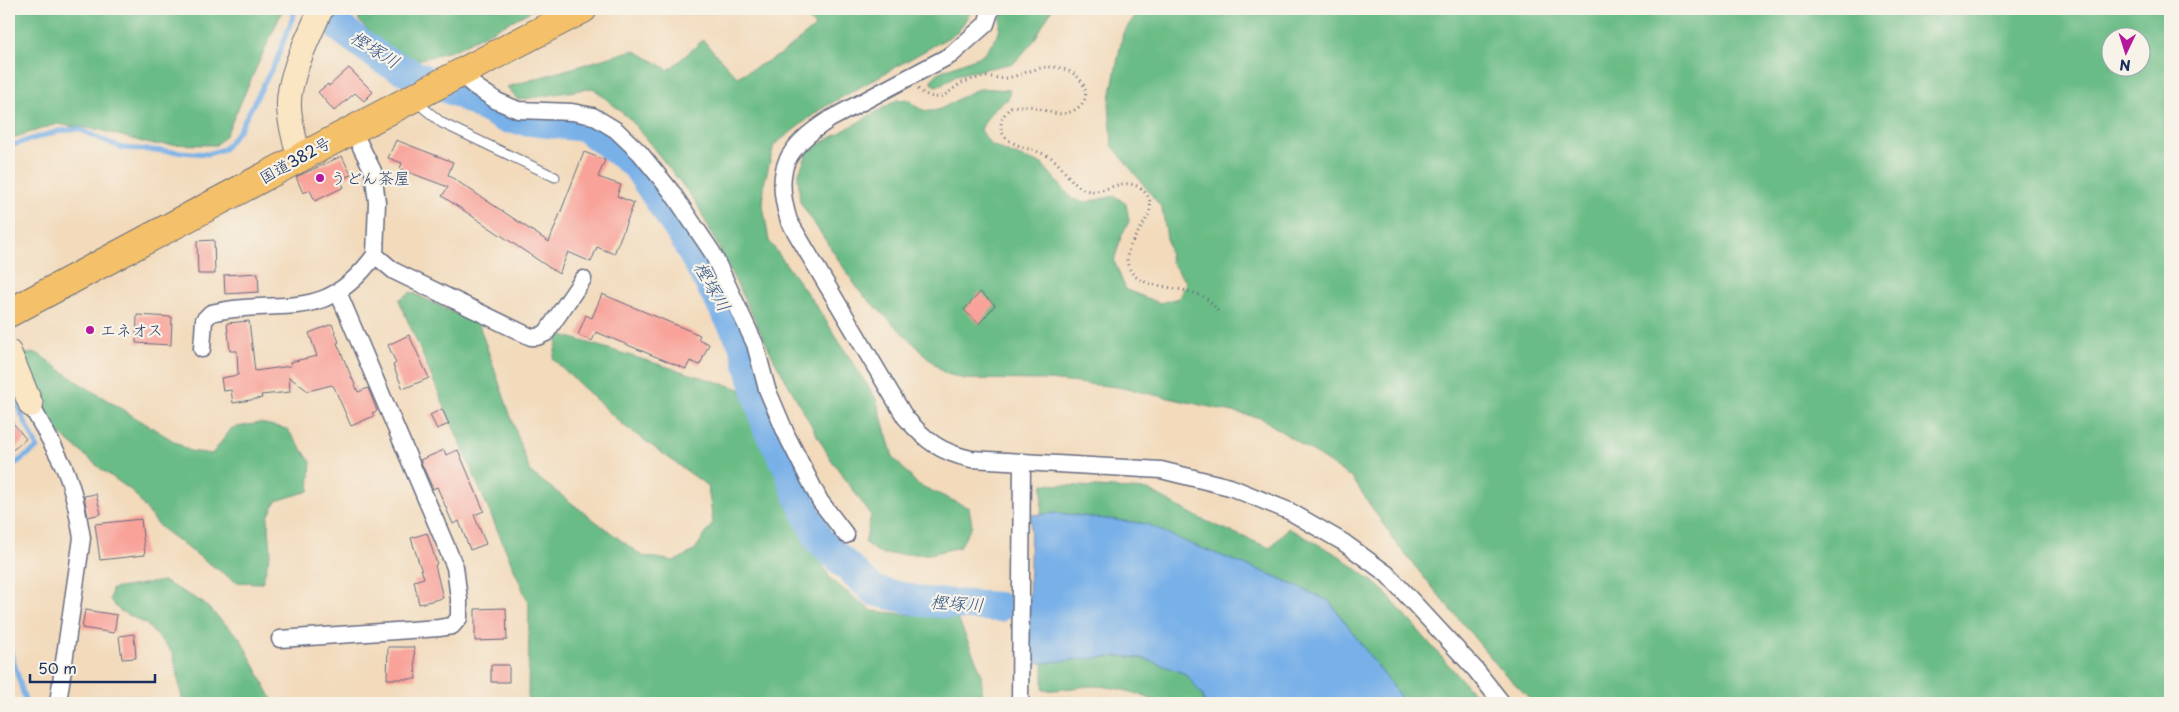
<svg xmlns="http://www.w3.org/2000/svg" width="2179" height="712" font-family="'Playpen Sans','Klee One',sans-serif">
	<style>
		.forest { fill: #6bbc86; stroke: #437672; fill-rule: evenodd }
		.water { fill: #78b0e8; stroke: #4a70a3 }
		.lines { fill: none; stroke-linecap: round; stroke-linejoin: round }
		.stream { stroke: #78b0e8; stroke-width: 5 }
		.river { stroke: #78b0e8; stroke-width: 30 }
		.building { fill: #f8a299 }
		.lane-casing { stroke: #666b7f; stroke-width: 11 }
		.street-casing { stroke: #666b7f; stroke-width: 19 }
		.secondary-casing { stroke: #666b7f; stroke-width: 26 }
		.highway-casing { stroke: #666b7f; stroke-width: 30 }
		.path { stroke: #666b7f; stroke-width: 3; stroke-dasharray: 1 4; stroke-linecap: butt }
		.lane { stroke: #fff; stroke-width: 9 }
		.street { stroke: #fff; stroke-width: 16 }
		.secondary { stroke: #fbe6c3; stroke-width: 24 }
		.highway { stroke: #f4c16a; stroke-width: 28 }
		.poi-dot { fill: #b5179e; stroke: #f7f3e8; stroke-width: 2 }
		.labels { text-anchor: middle; stroke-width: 4.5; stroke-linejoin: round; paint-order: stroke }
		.street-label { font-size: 16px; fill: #1b2f5e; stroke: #f7f3e8 }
		.poi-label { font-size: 16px; fill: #1b2f5e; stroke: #f7f3e8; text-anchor: start }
		.water-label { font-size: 18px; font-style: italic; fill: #375687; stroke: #f7f3e8 }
	</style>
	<rect width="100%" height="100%" fill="#f7f3e8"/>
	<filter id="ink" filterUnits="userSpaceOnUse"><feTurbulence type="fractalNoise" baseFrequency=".02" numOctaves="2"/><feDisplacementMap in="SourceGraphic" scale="10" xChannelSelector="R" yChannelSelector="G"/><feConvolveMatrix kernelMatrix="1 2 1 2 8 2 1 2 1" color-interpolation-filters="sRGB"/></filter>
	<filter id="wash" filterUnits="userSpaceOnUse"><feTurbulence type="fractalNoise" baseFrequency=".0096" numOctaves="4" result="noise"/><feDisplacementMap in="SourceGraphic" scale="20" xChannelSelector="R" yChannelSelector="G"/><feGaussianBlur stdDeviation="1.12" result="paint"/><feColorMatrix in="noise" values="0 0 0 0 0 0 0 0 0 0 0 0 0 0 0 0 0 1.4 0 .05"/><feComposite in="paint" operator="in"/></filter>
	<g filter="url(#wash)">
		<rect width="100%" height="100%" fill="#f2dabb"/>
		<!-- forest -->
		<path class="forest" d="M9,9H283L226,135L216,145L150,144L100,130L57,124L9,139Z
			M357,9H535L454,50L418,60L388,51L359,21Z
			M800,9H838L858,15L899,9H972L958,32L821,109L774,145L764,184L763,206L769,241L815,304L876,399L893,457L917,484L969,508L972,525L960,547L930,554H881L865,543L871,515L830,458L775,361L696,202L631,120L593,88L518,100L507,87L634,50L669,70L703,40L737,77L780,55L815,27Z
			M1002,9H1052L1033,42L1014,63L956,75L942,85L935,86L930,81L939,72L983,55L999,33Z
			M1140,9H2170V703H1534L1502,671L1398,546L1352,478L1261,418L1118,387L1048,380L964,379L944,373L860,292L800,202L798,175L808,151L897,100L908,99C933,127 950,99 976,90C985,87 1000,90 1010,90L1008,99C993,107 988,115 981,130L990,144L1012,154L1042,164L1072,199L1086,202L1115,196L1126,204L1129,221L1121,237L1114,261L1126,290L1160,303L1179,298L1186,282L1171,262L1162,208L1112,145L1109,103L1123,33ZM2112,38H2142V68H2112Z
			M411,292L479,325L530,472L642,556L675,561L694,551L713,523L708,486L623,425L553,359L559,334L740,389L782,491L831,580L872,611L958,619L981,672L983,703H528L529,604L399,300Z
			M37,353L76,381L190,451L212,454L232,428L260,423L287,429L311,462L309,491L276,501L268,517L271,551L262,583L236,582L200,557L160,527L132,491L101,469L59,433L43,406L24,354Z
			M1043,484L1148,490L1201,519L1270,548L1288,528L1338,555L1380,587L1482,703H1405L1329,601L1274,576L1188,543L1147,524L1058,513L1041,515Z
			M163,581L202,602L240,638L274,703H183L173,653L146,624L119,610L110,600L112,589Z
			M1118,656C1147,658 1200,668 1204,703H1155L1153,700C1134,692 1116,687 1095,686C1078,686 1061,691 1043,690V662Z"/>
		<!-- water -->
		<path class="water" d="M1058,513L1147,524L1188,543L1274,576L1329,601L1405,703H1204L1203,696L1186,674L1143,658L1118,656L1028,664L1031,515Z"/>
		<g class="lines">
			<!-- stream -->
			<path class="stream" d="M9,146L59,131L78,129L122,148L208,154L224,149L240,129L276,61L296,9
				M9,389L35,442L37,448L9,468
				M9,646L26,703"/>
			<!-- river -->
			<path class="river" d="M340,28L382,59L416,76L459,93L505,118L585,127L636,165L683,236L743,343L767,427L788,467L797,493L819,540L874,591L924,602L999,607"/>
		</g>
		<g id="blocks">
			<!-- building -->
			<path class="building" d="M349,68L373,92L364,101L355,93L334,111L318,92L328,84L329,86Z
				M396,140L453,162L448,175L549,242L584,152L605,160L598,177L621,185L617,196L634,203L614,254L597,247L591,262L568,252L559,274L442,196L448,187L400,169L402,163L388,158Z
				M342,156L351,175L340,179L344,187L315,201L310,190L303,193L296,177Z
				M214,240L215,274H198L197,241Z
				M258,273L259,292L225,294L224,275Z
				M980,292L995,305L979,324L964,310Z
				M602,294L700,335L698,339L709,344L700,365L690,361L686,369L596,332L592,341L578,335L586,315L592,318Z
				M137,315L172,317L171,345L136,343Z
				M249,321L255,371L291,366L290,362L317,356L309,333L332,324L339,342L337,343L358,392L368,388L377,411L372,413L374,416L351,426L334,387L332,385L308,391L289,377L290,392L261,395L262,398L233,403L231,390L223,391L221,378L238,375L237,351H230L227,323Z
				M409,335L429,378L403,389L393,365L396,363L388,345Z
				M442,409L449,424L437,429L430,415Z
				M9,418L26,439L9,453Z
				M444,450L446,455L458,450L484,511L474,515L486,544L470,550L459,521L453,524L437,487L433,489L420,460Z
				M96,494L101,514L88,517L84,496Z
				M141,519L145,555L100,560L95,524Z
				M427,533L437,564L435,565L443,598L419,604L414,581L424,578L411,538Z
				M506,608L507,640L475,641V609Z
				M85,610L117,615L114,633L82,628Z
				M134,634L136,658L122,659L119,636Z
				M388,647H414L416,679H387Z
				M491,665H509V682H491Z"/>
		</g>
	</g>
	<g filter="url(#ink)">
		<use href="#blocks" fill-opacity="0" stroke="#666b7f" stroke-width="1"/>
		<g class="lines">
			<!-- lane casing -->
			<g class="lane-casing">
				<path id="lane" d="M415,101L442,123L555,177"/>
			</g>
			<!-- street casing -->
			<g class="street-casing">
				<path id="street" d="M991,9L986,24L951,55L830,119C785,148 773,170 789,221L905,417C926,441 940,452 971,459L1161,470L1230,487L1289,511L1343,542L1387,574L1475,669L1502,703
					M459,73L473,85L497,101L518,110L572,112L593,116L616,130L640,153L671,191L712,252L755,344L767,389L787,436L820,501L846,535
					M352,129L373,171L377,202L375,255L394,271L531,337H537L546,333L583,279
					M202,349L204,320L211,313C283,296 322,327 375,255
					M31,405C42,426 54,446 64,467C74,490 78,514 82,538L58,703
					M280,639L439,628L452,626L459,618V599L455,567L338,292
					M1020,703L1022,462"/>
			</g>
			<!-- secondary casing -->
			<g class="secondary-casing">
				<path id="secondary" d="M299,157C295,141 290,124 289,108C287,78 309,36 321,9
					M9,352L31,405"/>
			</g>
			<!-- highway casing -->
			<g class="highway-casing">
				<path id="highway" d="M9,313C200,211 390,109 583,9"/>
			</g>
			<!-- path -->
			<path class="path" d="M918,89C924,94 931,98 939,97C948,95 954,87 962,83C970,80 983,76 992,77C997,78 1002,79 1007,78C1022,75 1035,67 1051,67C1084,67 1101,103 1067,113C1055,116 1045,110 1034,107C1026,105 1019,106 1011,107C1005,113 1001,118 1001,127C1002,148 1039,148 1053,159C1064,168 1072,186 1086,190C1105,196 1121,175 1140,188C1176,215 1104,245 1135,276C1147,288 1187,287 1204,297C1210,300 1215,308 1220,313"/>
			<!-- lane -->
			<use href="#lane" class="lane"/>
			<!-- street -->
			<use href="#street" class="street"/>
			<!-- secondary -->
			<use href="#secondary" class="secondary"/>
			<!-- highway -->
			<use href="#highway" class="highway"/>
		</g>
	</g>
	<!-- markers -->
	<g class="poi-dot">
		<circle cx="320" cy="178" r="5"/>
		<circle cx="90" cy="330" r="5"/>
	</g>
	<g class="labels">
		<!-- street labels -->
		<g class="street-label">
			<text transform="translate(295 160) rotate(-29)" y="6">国道382号</text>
		</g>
		<!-- poi labels -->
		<g class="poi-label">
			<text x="330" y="184">うどん茶屋</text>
			<text x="100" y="336">エネオス</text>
		</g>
		<!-- water labels -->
		<g class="water-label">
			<text transform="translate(375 50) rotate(32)" y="6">樫塚川</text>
			<text transform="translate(712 287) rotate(60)" y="6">樫塚川</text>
			<text transform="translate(957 604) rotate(4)" y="6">樫塚川</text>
		</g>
	</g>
	<!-- margin -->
	<rect width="2179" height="712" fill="none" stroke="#f7f3e8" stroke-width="30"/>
	<!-- north arrow -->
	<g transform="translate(2126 52) rotate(184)"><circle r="24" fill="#f7f3e8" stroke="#9fa5b1"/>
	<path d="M0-4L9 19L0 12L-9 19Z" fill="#b5179e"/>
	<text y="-8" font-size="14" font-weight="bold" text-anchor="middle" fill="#1b2f5e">N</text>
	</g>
	<!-- scale -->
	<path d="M30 674v8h125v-8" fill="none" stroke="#1b2f5e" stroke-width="2.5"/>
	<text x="38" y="674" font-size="15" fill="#1b2f5e" stroke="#f7f3e8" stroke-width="4" paint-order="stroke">50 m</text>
</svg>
